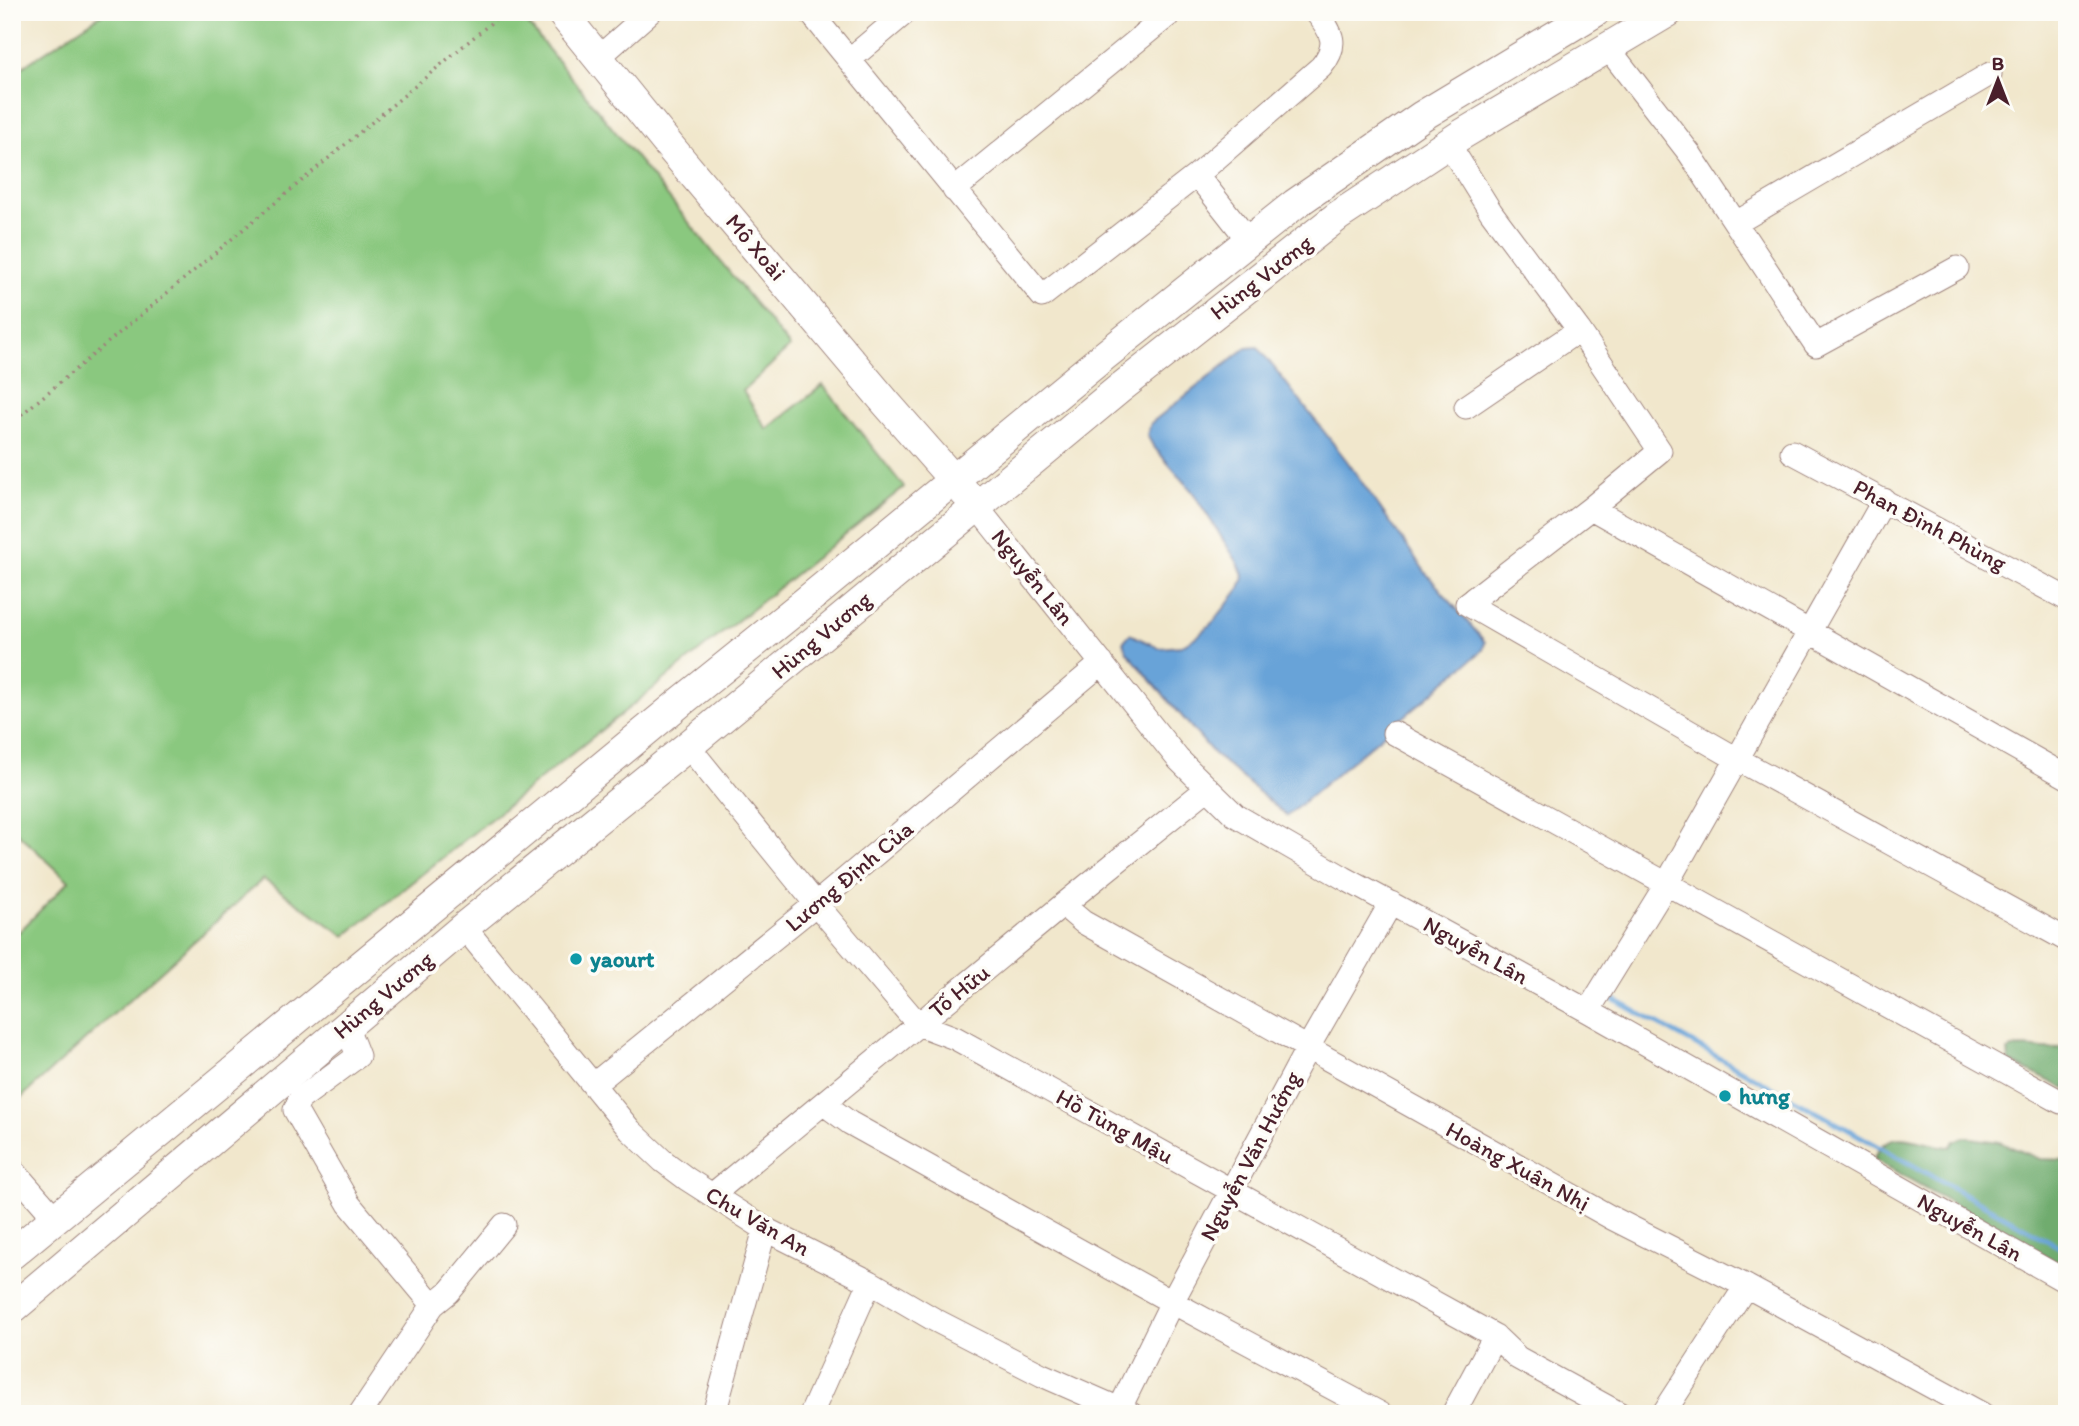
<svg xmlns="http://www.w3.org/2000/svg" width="2079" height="1426" font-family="Itim,sans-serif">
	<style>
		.green { fill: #8ac87f; stroke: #6a7455; stroke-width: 2 }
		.forest { fill: #6fac6e; stroke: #5c664c; stroke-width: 2 }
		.water { fill: #67a3d8; stroke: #586182; stroke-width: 2 }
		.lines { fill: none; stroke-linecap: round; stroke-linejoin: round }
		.stream { stroke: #67a3d8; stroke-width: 5 }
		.minor-casing { stroke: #9e837c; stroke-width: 25 }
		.major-casing { stroke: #9e837c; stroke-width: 32 }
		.path { stroke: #9e837c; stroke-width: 3.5; stroke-dasharray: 2 5; stroke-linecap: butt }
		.minor { stroke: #fff; stroke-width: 23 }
		.major { stroke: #fff; stroke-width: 30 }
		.culture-dot { fill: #0f9aa8; stroke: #fdfcf7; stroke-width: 2.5 }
		.labels { text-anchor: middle; stroke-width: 7; stroke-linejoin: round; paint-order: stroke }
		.street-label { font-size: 23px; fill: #4a1f2b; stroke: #fdfcf7 }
		.culture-label { font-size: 23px; font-weight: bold; fill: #0d838f; stroke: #fdfcf7; text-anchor: start }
	</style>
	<rect width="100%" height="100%" fill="#fdfcf7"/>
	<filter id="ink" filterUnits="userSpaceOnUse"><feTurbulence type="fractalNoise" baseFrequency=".0143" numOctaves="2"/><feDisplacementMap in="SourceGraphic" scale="14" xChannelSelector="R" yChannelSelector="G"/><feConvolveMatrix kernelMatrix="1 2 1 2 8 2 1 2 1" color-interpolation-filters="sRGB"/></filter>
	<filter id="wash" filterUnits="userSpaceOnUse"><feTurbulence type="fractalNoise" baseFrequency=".00686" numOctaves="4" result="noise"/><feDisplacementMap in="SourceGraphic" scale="28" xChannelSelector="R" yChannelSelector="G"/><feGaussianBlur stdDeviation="1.57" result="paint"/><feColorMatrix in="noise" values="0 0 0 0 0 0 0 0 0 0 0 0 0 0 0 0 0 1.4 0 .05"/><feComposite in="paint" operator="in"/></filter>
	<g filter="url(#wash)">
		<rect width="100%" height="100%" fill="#f1e7cc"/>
		<!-- green -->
		<path class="green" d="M105,12H518L790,347L743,391L767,429L823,385L904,487L345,936L263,879L12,1106V928L19,932L69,881L12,828V74Z"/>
		<!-- forest -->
		<path class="forest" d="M2067,1043V1090L2009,1061L2008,1051C2028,1040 2049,1058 2067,1043Z
			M1964,1137L1999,1142L2040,1159L2067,1160V1268L1874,1159C1891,1121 1918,1146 1950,1147L1955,1141Z"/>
		<!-- water -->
		<path class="water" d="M1258,347L1347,461L1426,573L1485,642L1483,650L1287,816L1214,754L1127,652L1123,642L1130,634L1159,648L1181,646L1199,635L1214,621L1240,588L1244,577L1238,563L1192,491L1153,446L1147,435L1151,423L1246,348Z"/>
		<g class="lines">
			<!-- stream -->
			<path class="stream" d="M1613,999L2067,1251"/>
		</g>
	</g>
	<g filter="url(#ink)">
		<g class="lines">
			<!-- minor casing -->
			<g class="minor-casing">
				<path id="minor" d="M810,12L1042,296L1197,175L1321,67C1339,45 1333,33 1316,12
					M1608,48L1690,154L1816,345L1957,268
					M598,58L650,12
					M849,60L906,12
					M1448,143L1491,212L1579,330
					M1197,175L1249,241
					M954,190L1172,12
					M1736,223L1990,74
					M1466,407L1579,330L1660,451L1591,508L1467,604L1737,759L2067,940
					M1792,452L2067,599
					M977,507L1178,759L1235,815L1344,878L1588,1011L2067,1282
					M1591,508L2067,777
					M1394,733L2061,1102
					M688,746L816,904L918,1024L955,1038L1495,1336L1518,1358L1620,1414
					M1063,905L1083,922L1612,1218L1746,1286L1982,1414
					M464,927L630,1130L663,1161L687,1179L765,1229L870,1282L935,1320L1042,1375L1131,1414
					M1588,1011L1667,883L1884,500
					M346,1025L358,1056L300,1099L295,1110L349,1204L433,1305L360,1414
					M593,1085L816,904L1102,663
					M824,1104L850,1123L1172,1302L1381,1414
					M12,1169L55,1218
					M712,1195L1063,905L1208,788
					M433,1305L449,1292L504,1225
					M714,1414L765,1229
					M811,1414L870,1282
					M1117,1414L1172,1302L1307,1049L1391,903
					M1453,1414L1495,1336
					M1663,1414L1746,1286"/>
			</g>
			<!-- major casing -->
			<g class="major-casing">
				<path id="major" d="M561,12L671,148L887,404L966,494
					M12,1254L682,701L804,603L1104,356L1295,204L1422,116L1595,12
					M12,1309L464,927L688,746L1119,389L1338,216L1461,135L1668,12"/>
			</g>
			<!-- path -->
			<path class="path" d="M16,419L504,12"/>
			<!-- minor -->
			<use href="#minor" class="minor"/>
			<!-- major -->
			<use href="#major" class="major"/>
		</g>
	</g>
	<!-- markers -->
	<g class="culture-dot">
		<circle cx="576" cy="959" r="7"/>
		<circle cx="1725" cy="1096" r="7"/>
	</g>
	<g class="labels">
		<!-- street labels -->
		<g class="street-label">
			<text transform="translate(756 247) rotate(50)" y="8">Mô Xoài</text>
			<text transform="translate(1261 277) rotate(-38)" y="8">Hùng Vương</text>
			<text transform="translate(1930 525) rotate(28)" y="8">Phan Đình Phùng</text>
			<text transform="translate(1033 577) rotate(51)" y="8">Nguyễn Lân</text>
			<text transform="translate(821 635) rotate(-40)" y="8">Hùng Vương</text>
			<text transform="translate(849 876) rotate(-40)" y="8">Lương Định Của</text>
			<text transform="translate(1476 950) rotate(29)" y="8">Nguyễn Lân</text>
			<text transform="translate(959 991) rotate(-39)" y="8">Tố Hữu</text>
			<text transform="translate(383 995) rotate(-40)" y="8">Hùng Vương</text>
			<text transform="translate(1115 1126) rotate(29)" y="8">Hồ Tùng Mậu</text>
			<text transform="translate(1250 1156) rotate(-62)" y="8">Nguyễn Văn Hưởng</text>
			<text transform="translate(1518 1166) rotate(29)" y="8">Hoàng Xuân Nhị</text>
			<text transform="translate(758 1221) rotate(30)" y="8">Chu Văn An</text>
			<text transform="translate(1970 1227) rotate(29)" y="8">Nguyễn Lân</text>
		</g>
		<!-- culture labels -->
		<g class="culture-label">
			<text x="590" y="967">yaourt</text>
			<text x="1739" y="1104">hưng</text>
		</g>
	</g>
	<!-- margin -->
	<rect width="2079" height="1426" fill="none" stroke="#fdfcf7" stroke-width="42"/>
	<!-- north arrow -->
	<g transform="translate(1998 80)" stroke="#fdfcf7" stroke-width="5" paint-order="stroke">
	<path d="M0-5L12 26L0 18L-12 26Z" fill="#4a1f2b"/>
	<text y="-10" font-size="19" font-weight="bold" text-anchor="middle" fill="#4a1f2b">B</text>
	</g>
</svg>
